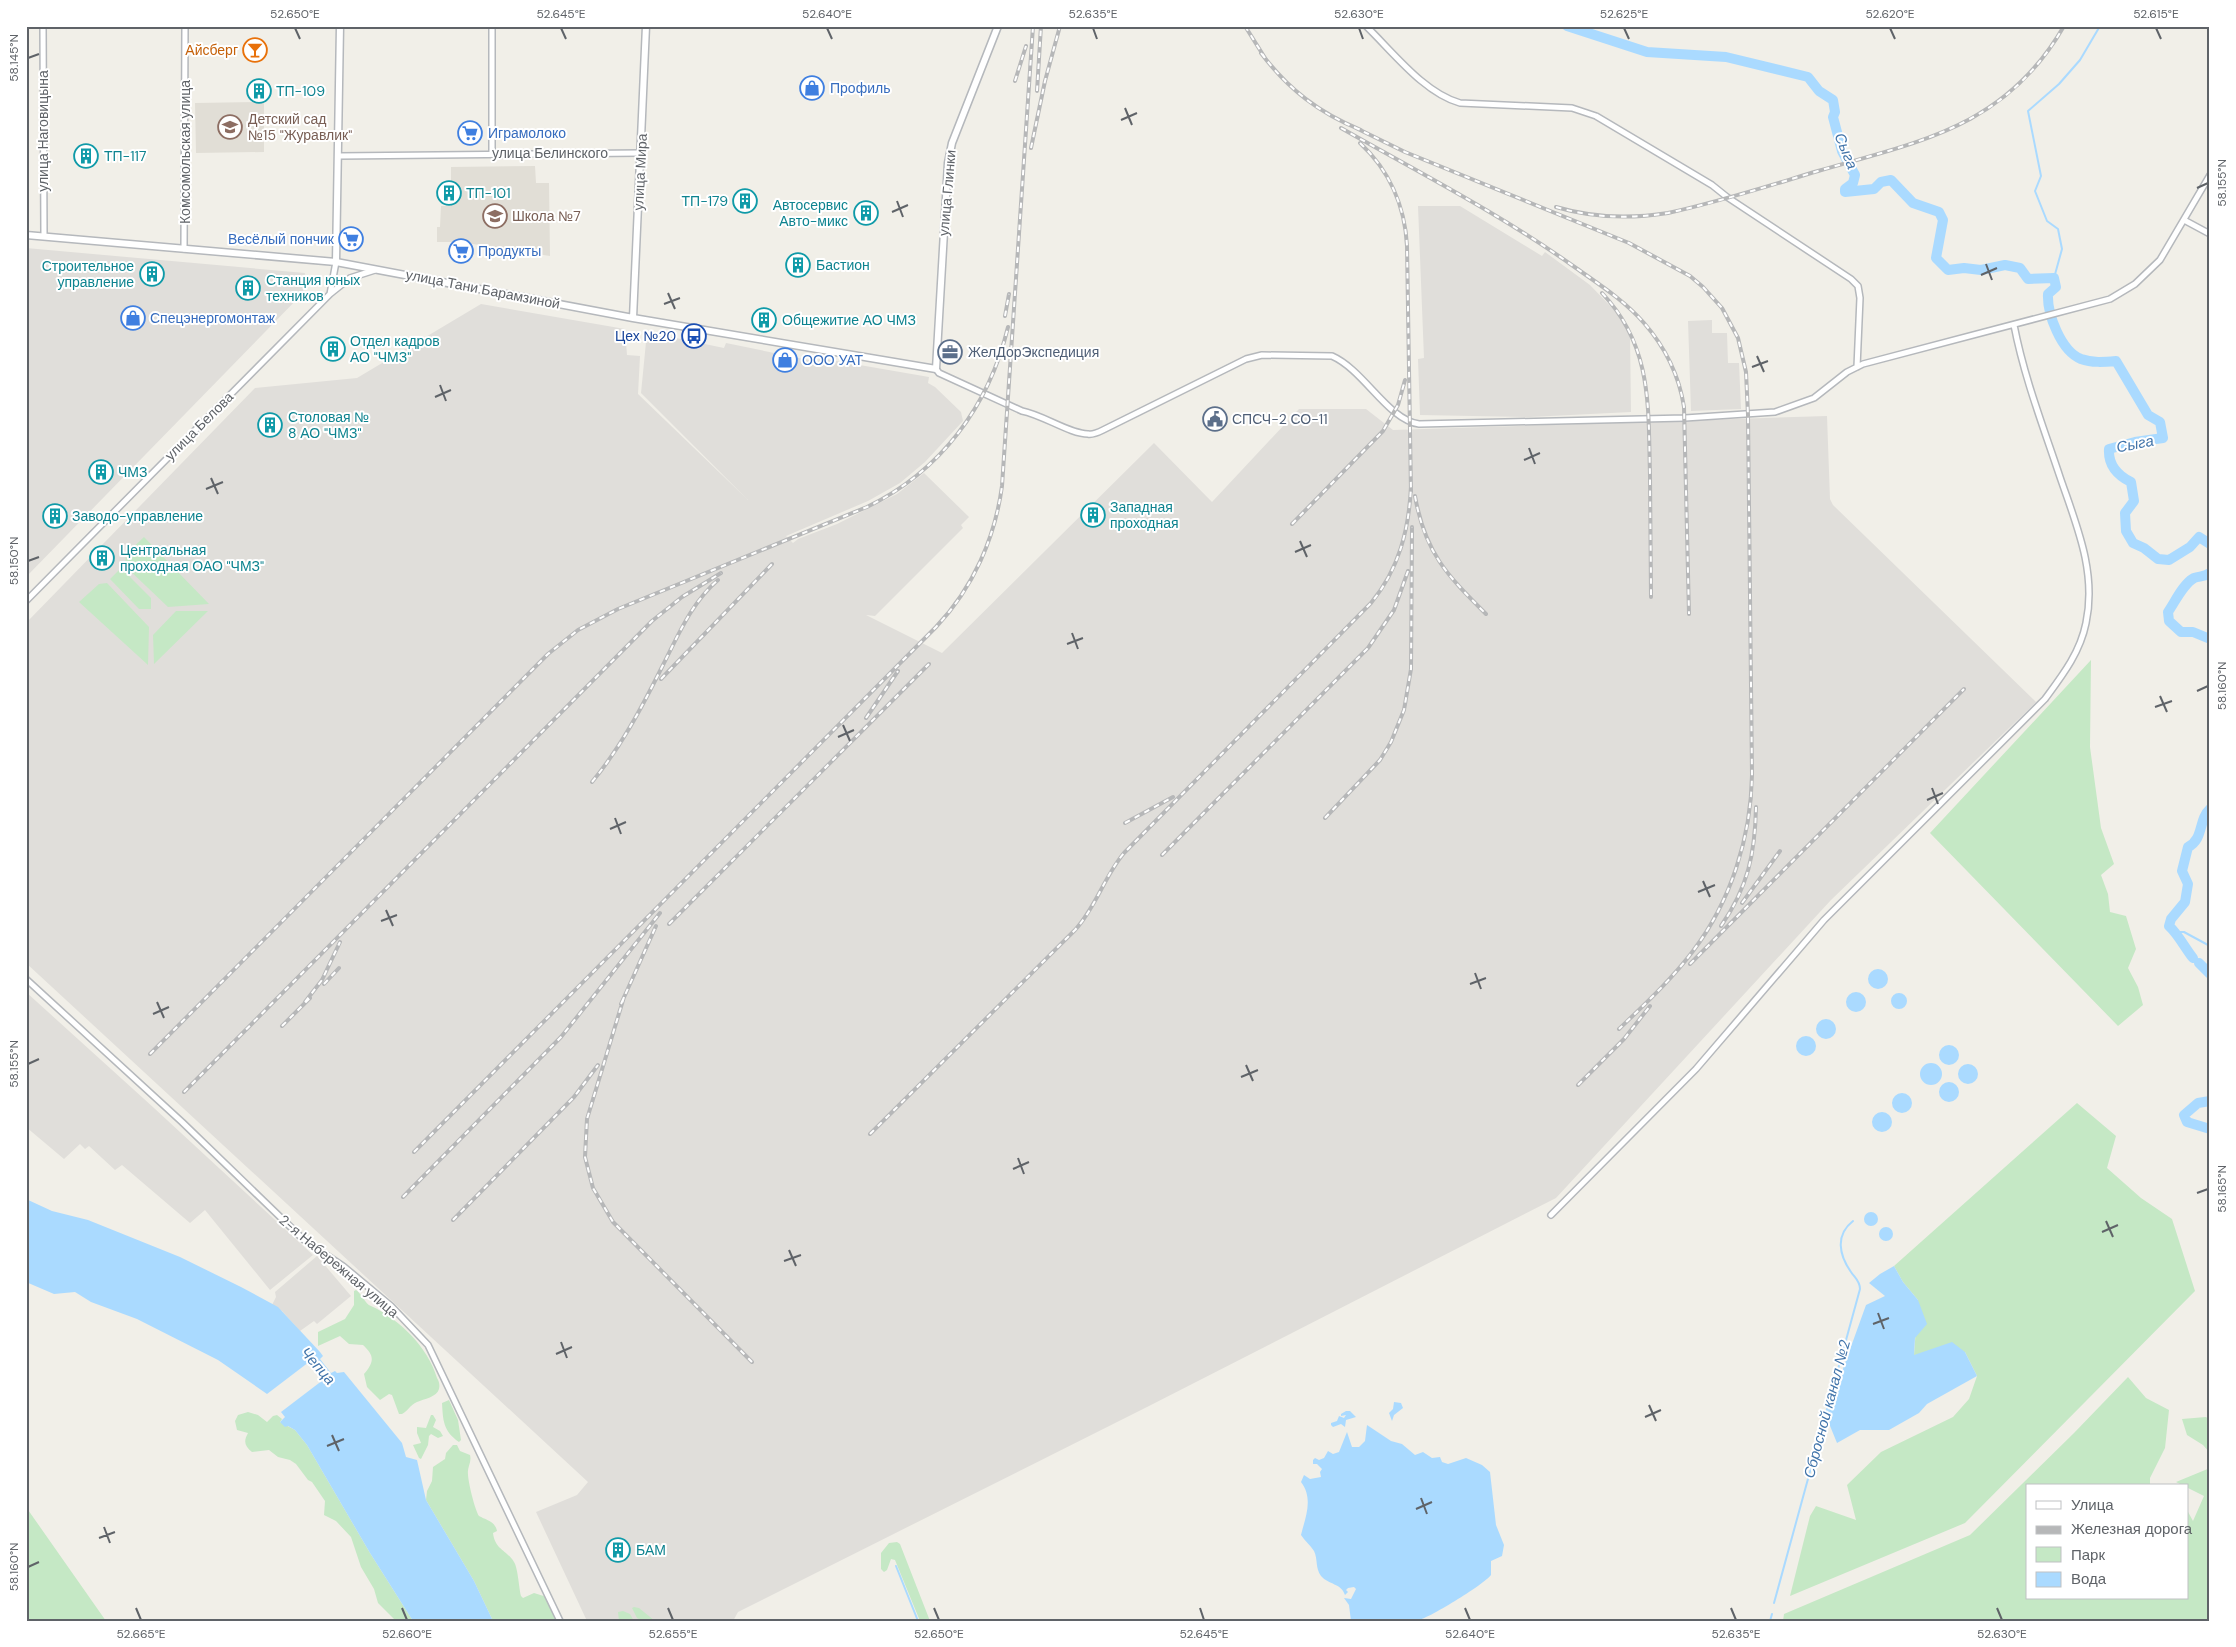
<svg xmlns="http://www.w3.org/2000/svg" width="2236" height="1647" font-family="'DM Sans',sans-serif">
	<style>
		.industrial { fill: #e0deda }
		.education { fill: #e1ded6 }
		.green { fill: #c5e8c5 }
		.water { fill: #aadaff }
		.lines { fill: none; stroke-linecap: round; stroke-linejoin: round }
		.stream { stroke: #aadaff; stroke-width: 2 }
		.river { stroke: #aadaff; stroke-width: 10 }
		.minor-casing { stroke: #b5b8bc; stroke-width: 8 }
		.tertiary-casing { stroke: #b5b8bc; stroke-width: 9 }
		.minor { stroke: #fff; stroke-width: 5 }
		.tertiary { stroke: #fff; stroke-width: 6 }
		.rail-casing { stroke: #b6b7b8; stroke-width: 4 }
		.rail { stroke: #fff; stroke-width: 2; stroke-dasharray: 5.5; stroke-linecap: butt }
		.ticks { fill: none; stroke: #5f6368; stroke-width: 2 }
		.labels { text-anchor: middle; stroke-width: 4; stroke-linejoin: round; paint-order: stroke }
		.food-label { font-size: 14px; fill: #c56008; stroke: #fff; text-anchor: end }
		.shop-label { font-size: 14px; fill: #366cbe; stroke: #fff; text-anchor: start }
		.culture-label { font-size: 14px; fill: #0d838f; stroke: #fff; text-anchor: start }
		.education-label { font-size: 14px; fill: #785e54; stroke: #fff; text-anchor: start }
		.street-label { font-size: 14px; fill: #5f6368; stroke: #fff }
		.transit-label { font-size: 14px; fill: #164399; stroke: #fff; text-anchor: end }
		.service-label { font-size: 14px; fill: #4e5e75; stroke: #fff; text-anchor: start }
		.water-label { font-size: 15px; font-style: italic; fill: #4174aa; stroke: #fff }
		.neatline { fill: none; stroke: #5f6368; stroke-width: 2 }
		.ticks-label { font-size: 12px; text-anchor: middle; fill: #5f6368 }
	</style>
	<rect width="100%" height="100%" fill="#f1efe8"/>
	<!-- industrial -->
	<path class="industrial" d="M1418,206H1460L1542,256L1545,252L1590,285L1616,312L1630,335L1631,412L1530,417L1420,415L1418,359L1424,358Z
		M26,248L305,273L303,293L26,577Z
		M481,304L625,329L627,355L640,356L638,394L748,500L641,393L647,332L724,348L726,343L818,362L819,358L929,377L928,383L935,387L961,412L963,421L925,462L900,483L868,501L786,536L793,543L798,539L837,524L897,494L924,473L969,517L961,525L963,528L875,616L866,615L942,653L1154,443L1212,502L1299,409H1366L1393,430L1827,416L1830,499L1833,505L2036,702L1831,900L1556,1198L1149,1406L738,1612L733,1621H587L536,1512L577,1495L588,1482L26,963V623L255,388L357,378Z
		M1712,320V333H1727L1728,363H1739L1741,409L1691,411L1688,321Z
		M26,992L154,1108L313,1255L270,1290L205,1210L190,1223L122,1165L115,1170L89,1146L85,1149L80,1144L64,1159L26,1127Z
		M317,1256L351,1296L317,1324L314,1321L300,1331L282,1311L272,1305L276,1297L275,1292Z"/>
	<!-- education -->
	<path class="education" d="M264,102V152L196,153L195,103Z
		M535,166L536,183H549L550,256L460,242H437V227H440L441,206H451V167Z"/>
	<!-- green -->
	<path class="green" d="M144,537L209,604L168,607L125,566L126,554Z
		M121,568L151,598V609H139L110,579Z
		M107,583L149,627L148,665L79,602L99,584Z
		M176,611H208L154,664L153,635Z
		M2091,660L2090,747L2101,828L2114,864L2101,875L2108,894L2110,912L2126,916L2136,949L2128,968L2138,987L2143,1005L2118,1026L1930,833Z
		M2077,1103L2116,1136L2107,1168L2141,1198L2172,1219L2195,1291L1965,1523L1790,1596L1810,1516L1816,1506L1856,1520L1847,1485L1881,1452L1953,1417L1969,1399L1977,1376L1965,1352L1914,1355L1918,1300L1903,1282L1894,1266Z
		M356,1290C362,1294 365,1304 371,1306C399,1319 428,1347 437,1378C439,1381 440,1385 439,1389C437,1397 424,1399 417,1402C410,1405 408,1411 402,1414H399L392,1395L389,1394L380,1400L367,1387L364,1374C374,1362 375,1356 363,1345L349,1344L340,1336L318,1346V1332L345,1319L354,1305V1291Z
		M2128,1377L2146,1398L2169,1410L2165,1448L2150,1478V1486H2027V1598H2187V1510L2193,1521L2204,1496L2176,1482L2210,1468V1621H1783L1784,1614L1970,1535L2074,1433Z
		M449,1400L458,1420L461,1440L459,1442C443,1431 443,1420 442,1403Z
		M248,1412L258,1415L267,1422L273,1416L277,1415L282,1419L280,1422L295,1430L307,1445L370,1553L413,1621H396L378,1603L374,1589L361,1567L351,1537L336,1521L324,1515L325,1501L312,1482L308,1480L296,1464L290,1460L278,1457L269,1450L252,1452C245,1446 243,1442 248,1433L237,1430L235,1421L238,1415Z
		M431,1415H433L436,1420L433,1427L440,1431L443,1436L438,1438L431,1434L429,1436L428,1445L421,1459L419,1458L413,1445L421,1443L417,1433V1427L426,1428Z
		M2206,1417L2210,1420V1453L2203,1445L2187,1435L2182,1419Z
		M453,1445H457L460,1451L470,1455C472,1462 467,1467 468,1474C468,1482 475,1510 479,1516C486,1520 495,1521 497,1531L493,1533C495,1550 507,1550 514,1562C518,1568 519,1588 521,1596L523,1598L534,1593L550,1598L560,1621H493L474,1581L426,1500L427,1491L432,1481L433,1467L445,1459L446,1453Z
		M26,1507L106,1621H26Z
		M897,1542L900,1544L930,1621H920L895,1560L891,1559L887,1570L884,1572L881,1569V1553L889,1543Z
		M634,1607L639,1608L655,1621H643L637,1618L632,1608Z
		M623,1611L630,1614L634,1621H619L618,1612Z"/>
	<!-- water -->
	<path class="water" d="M1868 979a10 10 0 1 1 20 0a10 10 0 1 1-20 0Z
		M1846 1002a10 10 0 1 1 20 0a10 10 0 1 1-20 0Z
		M1891 1001a8 8 0 1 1 16 0a8 8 0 1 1-16 0Z
		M1816 1029a10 10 0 1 1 20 0a10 10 0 1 1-20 0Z
		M1796 1046a10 10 0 1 1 20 0a10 10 0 1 1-20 0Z
		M1939 1055a10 10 0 1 1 20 0a10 10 0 1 1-20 0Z
		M1920 1074a11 11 0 1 1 22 0a11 11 0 1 1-22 0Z
		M1958 1074a10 10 0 1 1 20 0a10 10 0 1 1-20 0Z
		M1939 1092a10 10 0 1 1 20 0a10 10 0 1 1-20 0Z
		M1892 1103a10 10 0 1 1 20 0a10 10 0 1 1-20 0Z
		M1872 1122a10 10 0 1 1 20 0a10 10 0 1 1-20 0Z
		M26,1199L52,1211L88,1220L180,1257L241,1287L278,1307L320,1352L323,1356L320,1359L331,1373L335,1371L337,1373L344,1372L402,1443L406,1457L417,1460L426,1500L474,1581L493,1621H413L370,1553L307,1445L295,1430L288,1426L285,1427L280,1422L285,1417L281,1412L323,1380L309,1362L267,1394L218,1360L137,1319L91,1302L75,1292L54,1294L26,1282Z
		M1864 1219a7 7 0 1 1 14 0a7 7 0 1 1-14 0Z
		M1879 1234a7 7 0 1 1 14 0a7 7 0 1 1-14 0Z
		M1894,1266L1903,1282L1918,1300L1927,1324L1915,1338L1914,1355L1952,1342L1965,1352L1977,1376L1927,1404L1919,1413L1889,1430H1860L1837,1443L1826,1416L1866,1305L1885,1296L1869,1283L1880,1274Z
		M1394,1402L1401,1403L1403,1408L1394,1415L1392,1421L1389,1413L1393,1409Z
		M1346,1411H1350L1356,1417L1346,1420L1345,1427L1341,1424L1333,1427L1331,1425V1423L1337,1421L1339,1416L1344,1418L1346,1415L1341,1416V1414Z
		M1367,1425L1391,1441L1402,1444L1415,1455L1423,1452L1432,1458L1440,1457L1442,1462L1448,1464L1466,1458L1482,1465L1490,1472L1496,1525L1504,1545L1502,1556L1491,1561V1575C1483,1585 1428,1619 1416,1621C1395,1624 1372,1621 1351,1621L1349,1605L1344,1598L1351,1599L1356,1589L1354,1587L1348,1588L1346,1590L1348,1592L1345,1595C1341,1583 1329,1585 1321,1576C1315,1568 1318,1559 1314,1551C1310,1545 1305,1541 1301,1535C1305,1518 1314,1499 1301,1482L1304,1475L1310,1479L1321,1477L1320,1472L1322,1469L1317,1464H1313V1460L1315,1458L1319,1460L1324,1458L1328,1451L1333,1454L1339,1452L1347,1432L1352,1447H1359L1365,1441Z"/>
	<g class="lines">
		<!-- stream -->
		<path class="stream" d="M2054,278L2062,249L2058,229L2047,221L2035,191L2041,176L2028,111L2059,84L2080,60L2100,26
			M2175,932H2184L2208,945
			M896,1566L918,1621
			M1774,1603L1860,1289C1860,1281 1855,1278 1851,1272C1839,1255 1835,1235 1853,1221
			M1770,1621L1772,1614"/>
		<!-- river -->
		<path class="river" d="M1567,26L1647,52L1726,57L1808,77L1819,91L1833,100L1835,112L1833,117L1842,151L1855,175L1853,183L1845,189V192L1874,189L1881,182L1891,180L1913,203L1939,212L1943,220L1936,258L1948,270L1964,268L1981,270L2005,265L2020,268L2028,279L2054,278L2056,287L2048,294C2047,314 2061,351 2081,359C2092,363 2104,362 2116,361L2148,415L2160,422L2163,438L2135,442L2109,449C2108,465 2117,475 2131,482L2134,501L2125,513L2126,531L2133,543L2144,548L2158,559L2169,560L2190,547L2199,537L2210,544
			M2210,573C2204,577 2200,576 2194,578C2183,584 2175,602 2168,612L2169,621L2181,632H2193L2210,639
			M2193,958C2185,948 2178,934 2169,926L2171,919L2185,902L2188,884L2182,871L2188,847C2204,839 2198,820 2210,809
			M2199,963L2210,974
			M2210,1101L2198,1103L2184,1115L2187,1122L2210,1129"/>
		<!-- minor casing -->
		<g class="minor-casing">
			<path id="minor" d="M43,26L44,236
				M1366,26C1393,52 1424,93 1460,103L1572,108L1596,116L1712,185L1727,197L1851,279L1858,286L1860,298L1857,367
				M492,153V26
				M339,156L641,153
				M2184,220L2210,234
				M184,249L185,26
				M330,294L350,278L375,270
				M936,369L939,373L1022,411C1043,415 1070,434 1088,434C1093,435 1099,432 1103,430L1246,359L1262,355L1332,356C1364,370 1388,420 1419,424L1685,418L1775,412L1814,398L1847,372L1863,364L2110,299L2135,284L2160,260L2210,175
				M26,601L330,294L336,262
				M26,979L182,1122L304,1240L343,1266L391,1306L428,1345L560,1621
				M1551,1215L1696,1069L1824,920L2045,699C2062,676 2080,653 2086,623C2097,572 2076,524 2060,477C2043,426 2024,377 2014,325"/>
		</g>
		<!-- tertiary casing -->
		<g class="tertiary-casing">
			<path id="tertiary" d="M26,235L336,262L633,318L936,369L948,163L952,143L998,26
				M336,262L340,26
				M633,318L646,26"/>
		</g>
		<!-- minor -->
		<use href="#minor" class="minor"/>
		<!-- tertiary -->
		<use href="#tertiary" class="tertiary"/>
		<!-- rail casing -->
		<g class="rail-casing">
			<path id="rail" d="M1245,26L1265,58
				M1261,53C1288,89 1319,113 1361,130
				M1015,81L1026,46
				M1037,91L1041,26
				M1354,127L1405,152L1629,243L1690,276L1703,287L1722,308L1738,338L1746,372L1748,415L1752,775C1751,837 1731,901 1693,951C1672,979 1645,1004 1619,1029
				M1341,128C1420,173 1502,215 1576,268C1600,285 1625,301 1644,323C1665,347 1679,375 1684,407L1689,614
				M1360,143C1389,170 1405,206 1407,246L1411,492
				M1031,148L1045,81L1060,26
				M1556,207C1593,218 1630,219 1668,213C1719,202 1768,186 1818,171C1921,141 2006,127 2064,26
				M1602,293C1653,347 1648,407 1650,475C1650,516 1651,556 1651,597
				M1005,316L1009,294
				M1415,496C1425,553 1447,575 1486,614
				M1292,524L1383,431L1398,405L1405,380
				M661,679L772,564
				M866,718L898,671
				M592,782C621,747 642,707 662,667C678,636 691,603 718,580
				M1325,818L1380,760L1391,742L1404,710L1411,669L1412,527
				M1125,823L1173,797
				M1162,855L1368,648L1394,610L1408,571
				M1742,903L1780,851
				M669,924L929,664
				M1721,926C1748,887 1755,854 1756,807
				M1690,964L1964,689
				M324,984L339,968
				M624,997L587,1119L585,1157L593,1188L613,1222L752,1362
				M305,1002L322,980L340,942
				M621,1004L656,926
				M282,1026L310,998
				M150,1054L548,654L578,630L618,609L867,507C941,471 989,406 1008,327
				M1578,1085L1624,1039L1650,1006
				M184,1092L652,621L682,597L721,573
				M870,1134L1075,930C1096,907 1104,877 1124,853L1371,603C1399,569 1409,530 1411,486
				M414,1152L936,627C973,588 995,538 1002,486L1033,26
				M403,1197L561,1037L660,913
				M453,1220L574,1097L598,1065"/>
		</g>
		<!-- rail -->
		<use href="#rail" class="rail"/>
	</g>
	<!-- ticks -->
	<path class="ticks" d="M295,28L300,39M561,28L566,39M827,28L832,39M1093,28L1097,39M1359,28L1363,39M1624,28L1629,39M1890,28L1895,39M2156,28L2161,39M28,58L39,54M1125,108L1132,125M1121,120L1137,113M2197,188L2208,183M897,201L903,217M892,212L908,205M1986,264L1992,280M1981,275L1997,268M668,293L675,309M664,304L680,298M1757,356L1764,372M1752,367L1768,361M440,385L446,401M435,397L451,390M1529,448L1535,464M1524,460L1540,453M211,478L218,494M206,489L223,482M1300,541L1307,557M1295,552L1311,545M28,561L39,557M1072,633L1078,649M1067,644L1083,638M2197,691L2208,686M2160,696L2167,712M2155,707L2172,701M843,725L850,741M838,737L854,730M1932,788L1938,804M1927,800L1943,793M615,818L621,834M610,829L626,822M1703,881L1710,897M1698,892L1715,885M386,910L393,926M381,921L397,915M1475,973L1481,989M1470,984L1486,978M157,1002L164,1018M153,1014L169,1007M28,1064L39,1059M1246,1065L1253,1081M1241,1077L1258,1070M1018,1158L1024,1174M1013,1169L1029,1162M2197,1193L2208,1189M2106,1221L2113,1237M2102,1232L2118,1225M789,1250L796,1266M784,1261L801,1255M1878,1313L1884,1329M1873,1324L1889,1318M561,1342L567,1358M556,1354L572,1347M1649,1405L1656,1421M1645,1417L1661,1410M332,1435L339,1451M327,1446L344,1439M1421,1498L1427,1514M1416,1509L1432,1502M104,1527L110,1543M99,1538L115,1532M28,1567L39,1562M136,1608L141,1620M402,1608L407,1620M668,1608L673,1620M934,1608L939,1620M1200,1608L1204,1620M1465,1608L1470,1620M1731,1608L1736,1620M1997,1608L2002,1620"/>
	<!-- icons -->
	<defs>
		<g id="bar-ring" transform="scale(1.25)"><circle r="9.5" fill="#fff" stroke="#e8710a" stroke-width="1.5"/><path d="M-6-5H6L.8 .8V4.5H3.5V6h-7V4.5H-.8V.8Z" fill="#e8710a"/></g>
		<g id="shop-ring" transform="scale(1.25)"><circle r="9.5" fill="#fff" stroke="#3f7fe0" stroke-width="1.5"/><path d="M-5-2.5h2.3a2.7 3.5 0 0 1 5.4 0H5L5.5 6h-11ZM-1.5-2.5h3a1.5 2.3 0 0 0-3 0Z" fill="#3f7fe0"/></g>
		<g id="building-ring" transform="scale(1.25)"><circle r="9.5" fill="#fff" stroke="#0f9aa8" stroke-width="1.5"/><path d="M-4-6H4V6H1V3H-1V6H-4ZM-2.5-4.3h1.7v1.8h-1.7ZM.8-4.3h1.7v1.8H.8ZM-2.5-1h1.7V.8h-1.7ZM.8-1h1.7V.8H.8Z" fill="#0f9aa8"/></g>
		<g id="school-ring" transform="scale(1.25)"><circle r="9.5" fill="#fff" stroke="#8d6e63" stroke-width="1.5"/><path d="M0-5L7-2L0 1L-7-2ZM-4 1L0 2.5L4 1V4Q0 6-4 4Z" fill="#8d6e63"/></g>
		<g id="supermarket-ring" transform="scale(1.25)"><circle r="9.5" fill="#fff" stroke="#3f7fe0" stroke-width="1.5"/><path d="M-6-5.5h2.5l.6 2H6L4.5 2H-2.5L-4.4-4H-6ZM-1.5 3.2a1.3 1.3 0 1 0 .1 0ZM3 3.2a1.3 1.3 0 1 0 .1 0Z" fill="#3f7fe0"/></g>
		<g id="bus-ring" transform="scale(1.25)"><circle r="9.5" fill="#fff" stroke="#1a4fb4" stroke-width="1.5"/><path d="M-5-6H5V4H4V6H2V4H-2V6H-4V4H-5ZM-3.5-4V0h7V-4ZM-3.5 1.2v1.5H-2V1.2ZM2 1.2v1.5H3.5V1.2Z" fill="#1a4fb4"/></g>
		<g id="office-ring" transform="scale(1.25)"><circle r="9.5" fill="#fff" stroke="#5c6f8a" stroke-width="1.5"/><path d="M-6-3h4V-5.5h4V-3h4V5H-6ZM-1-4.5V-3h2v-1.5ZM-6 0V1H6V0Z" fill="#5c6f8a"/></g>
		<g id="civic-ring" transform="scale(1.25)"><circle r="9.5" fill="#fff" stroke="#5c6f8a" stroke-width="1.5"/><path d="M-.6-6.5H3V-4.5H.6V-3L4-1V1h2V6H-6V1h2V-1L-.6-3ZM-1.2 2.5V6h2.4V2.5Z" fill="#5c6f8a"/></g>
	</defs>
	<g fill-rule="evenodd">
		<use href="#bar-ring" x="255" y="50"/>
		<use href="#shop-ring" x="812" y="88"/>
		<use href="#building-ring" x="259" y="91"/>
		<use href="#school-ring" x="230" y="127"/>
		<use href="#supermarket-ring" x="470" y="133"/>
		<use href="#building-ring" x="86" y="156"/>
		<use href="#building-ring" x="449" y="193"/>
		<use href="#building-ring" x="745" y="201"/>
		<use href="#building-ring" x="866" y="213"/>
		<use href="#school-ring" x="495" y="216"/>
		<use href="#supermarket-ring" x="351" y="239"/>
		<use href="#supermarket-ring" x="461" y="251"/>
		<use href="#building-ring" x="798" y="265"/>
		<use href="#building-ring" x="152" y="274"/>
		<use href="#building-ring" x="248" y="288"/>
		<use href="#shop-ring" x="133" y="318"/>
		<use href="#building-ring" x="764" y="320"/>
		<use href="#bus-ring" x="694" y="336"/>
		<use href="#building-ring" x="333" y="349"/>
		<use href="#office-ring" x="950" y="352"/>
		<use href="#shop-ring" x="785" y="360"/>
		<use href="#civic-ring" x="1215" y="419"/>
		<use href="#building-ring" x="270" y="425"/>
		<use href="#building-ring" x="101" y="472"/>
		<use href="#building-ring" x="1093" y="515"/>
		<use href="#building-ring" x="55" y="516"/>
		<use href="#building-ring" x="102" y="558"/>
		<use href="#building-ring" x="618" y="1550"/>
	</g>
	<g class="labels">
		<!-- food labels -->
		<g class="food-label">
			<text x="238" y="55">Айсберг</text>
		</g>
		<!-- shop labels -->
		<g class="shop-label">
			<text x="830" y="93">Профиль</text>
			<text x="488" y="138">Играмолоко</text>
			<text x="334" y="244" text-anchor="end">Весёлый пончик</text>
			<text x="478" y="256">Продукты</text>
			<text x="150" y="323">Спецэнергомонтаж</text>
			<text x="802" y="365">ООО УАТ</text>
		</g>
		<!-- culture labels -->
		<g class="culture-label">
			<text x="276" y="96">ТП-109</text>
			<text x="104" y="161">ТП-117</text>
			<text x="466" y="198">ТП-101</text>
			<text x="728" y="206" text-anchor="end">ТП-179</text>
			<text x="848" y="210" text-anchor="end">Автосервис<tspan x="848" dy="16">Авто-микс</tspan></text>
			<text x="816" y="270">Бастион</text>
			<text x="134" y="271" text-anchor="end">Строительное<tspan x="134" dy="16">управление</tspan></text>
			<text x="266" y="285">Станция юных<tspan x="266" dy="16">техников</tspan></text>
			<text x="782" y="325">Общежитие АО ЧМЗ</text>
			<text x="350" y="346">Отдел кадров<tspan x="350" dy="16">АО "ЧМЗ"</tspan></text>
			<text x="288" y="422">Столовая №<tspan x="288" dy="16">8 АО "ЧМЗ"</tspan></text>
			<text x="118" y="477">ЧМЗ</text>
			<text x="1110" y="512">Западная<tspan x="1110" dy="16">проходная</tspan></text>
			<text x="72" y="521">Заводо-управление</text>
			<text x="120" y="555">Центральная<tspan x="120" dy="16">проходная ОАО "ЧМЗ"</tspan></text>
			<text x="636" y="1555">БАМ</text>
		</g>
		<!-- education labels -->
		<g class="education-label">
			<text x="248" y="124">Детский сад<tspan x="248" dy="16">№15 "Журавлик"</tspan></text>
			<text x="512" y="221">Школа №7</text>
		</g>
		<!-- street labels -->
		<g class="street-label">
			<text transform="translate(43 131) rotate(-90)" y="5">улица Наговицына</text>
			<text transform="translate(185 152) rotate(-90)" y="5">Комсомольская улица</text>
			<text x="550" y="158">улица Белинского</text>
			<text transform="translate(640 172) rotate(-87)" y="5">улица Мира</text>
			<text transform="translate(947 193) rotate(-85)" y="5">улица Глинки</text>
			<text transform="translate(483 289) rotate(11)" y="5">улица Тани Барамзиной</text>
			<text transform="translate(199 426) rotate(-45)" y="5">улица Белова</text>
			<text transform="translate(339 1266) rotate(40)" y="5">2-я Набережная улица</text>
		</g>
		<!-- transit labels -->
		<g class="transit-label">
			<text x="676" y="341">Цех №20</text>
		</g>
		<!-- service labels -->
		<g class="service-label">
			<text x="968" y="357">ЖелДорЭкспедиция</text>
			<text x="1232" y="424">СПСЧ-2 СО-11</text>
		</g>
		<!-- water labels -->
		<g class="water-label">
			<text transform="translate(1846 151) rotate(68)" y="5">Сыга</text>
			<text transform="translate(2135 444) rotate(-11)" y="5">Сыга</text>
			<text transform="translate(318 1366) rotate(49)" y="5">Чепца</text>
			<text transform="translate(1827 1409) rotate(-75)" y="5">Сбросной канал №2</text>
		</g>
	</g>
	<!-- border -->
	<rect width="2236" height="1647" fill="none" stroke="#ffffff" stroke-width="55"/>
	<!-- legend -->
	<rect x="2026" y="1484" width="162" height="115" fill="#ffffff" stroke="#bfc1c3"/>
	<rect x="2036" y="1501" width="25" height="8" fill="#ffffff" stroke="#bfc1c3"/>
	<text x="2071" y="1510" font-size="15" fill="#5f6368">Улица</text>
	<rect x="2036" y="1526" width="25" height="8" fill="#b6b7b8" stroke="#bfc1c3"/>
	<text x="2071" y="1534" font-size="15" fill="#5f6368">Железная дорога</text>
	<rect x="2036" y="1547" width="25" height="15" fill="#c5e8c5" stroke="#bfc1c3"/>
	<text x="2071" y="1560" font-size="15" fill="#5f6368">Парк</text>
	<rect x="2036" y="1572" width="25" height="15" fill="#aadaff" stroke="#bfc1c3"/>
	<text x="2071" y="1584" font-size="15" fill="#5f6368">Вода</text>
	<rect x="28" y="28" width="2180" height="1592" class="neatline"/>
	<g class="ticks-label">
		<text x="295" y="18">52.650°E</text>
		<text x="561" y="18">52.645°E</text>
		<text x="827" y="18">52.640°E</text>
		<text x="1093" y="18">52.635°E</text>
		<text x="1359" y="18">52.630°E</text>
		<text x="1624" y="18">52.625°E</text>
		<text x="1890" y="18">52.620°E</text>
		<text x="2156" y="18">52.615°E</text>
		<text transform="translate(14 58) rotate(-90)" y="4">58.145°N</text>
		<text transform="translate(2222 183) rotate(-90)" y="4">58.155°N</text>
		<text transform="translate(14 561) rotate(-90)" y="4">58.150°N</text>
		<text transform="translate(2222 686) rotate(-90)" y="4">58.160°N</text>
		<text transform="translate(14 1064) rotate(-90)" y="4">58.155°N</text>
		<text transform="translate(2222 1189) rotate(-90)" y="4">58.165°N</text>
		<text transform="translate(14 1567) rotate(-90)" y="4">58.160°N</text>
		<text x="141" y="1638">52.665°E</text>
		<text x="407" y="1638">52.660°E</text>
		<text x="673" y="1638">52.655°E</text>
		<text x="939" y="1638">52.650°E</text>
		<text x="1204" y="1638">52.645°E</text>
		<text x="1470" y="1638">52.640°E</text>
		<text x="1736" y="1638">52.635°E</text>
		<text x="2002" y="1638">52.630°E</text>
	</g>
</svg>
